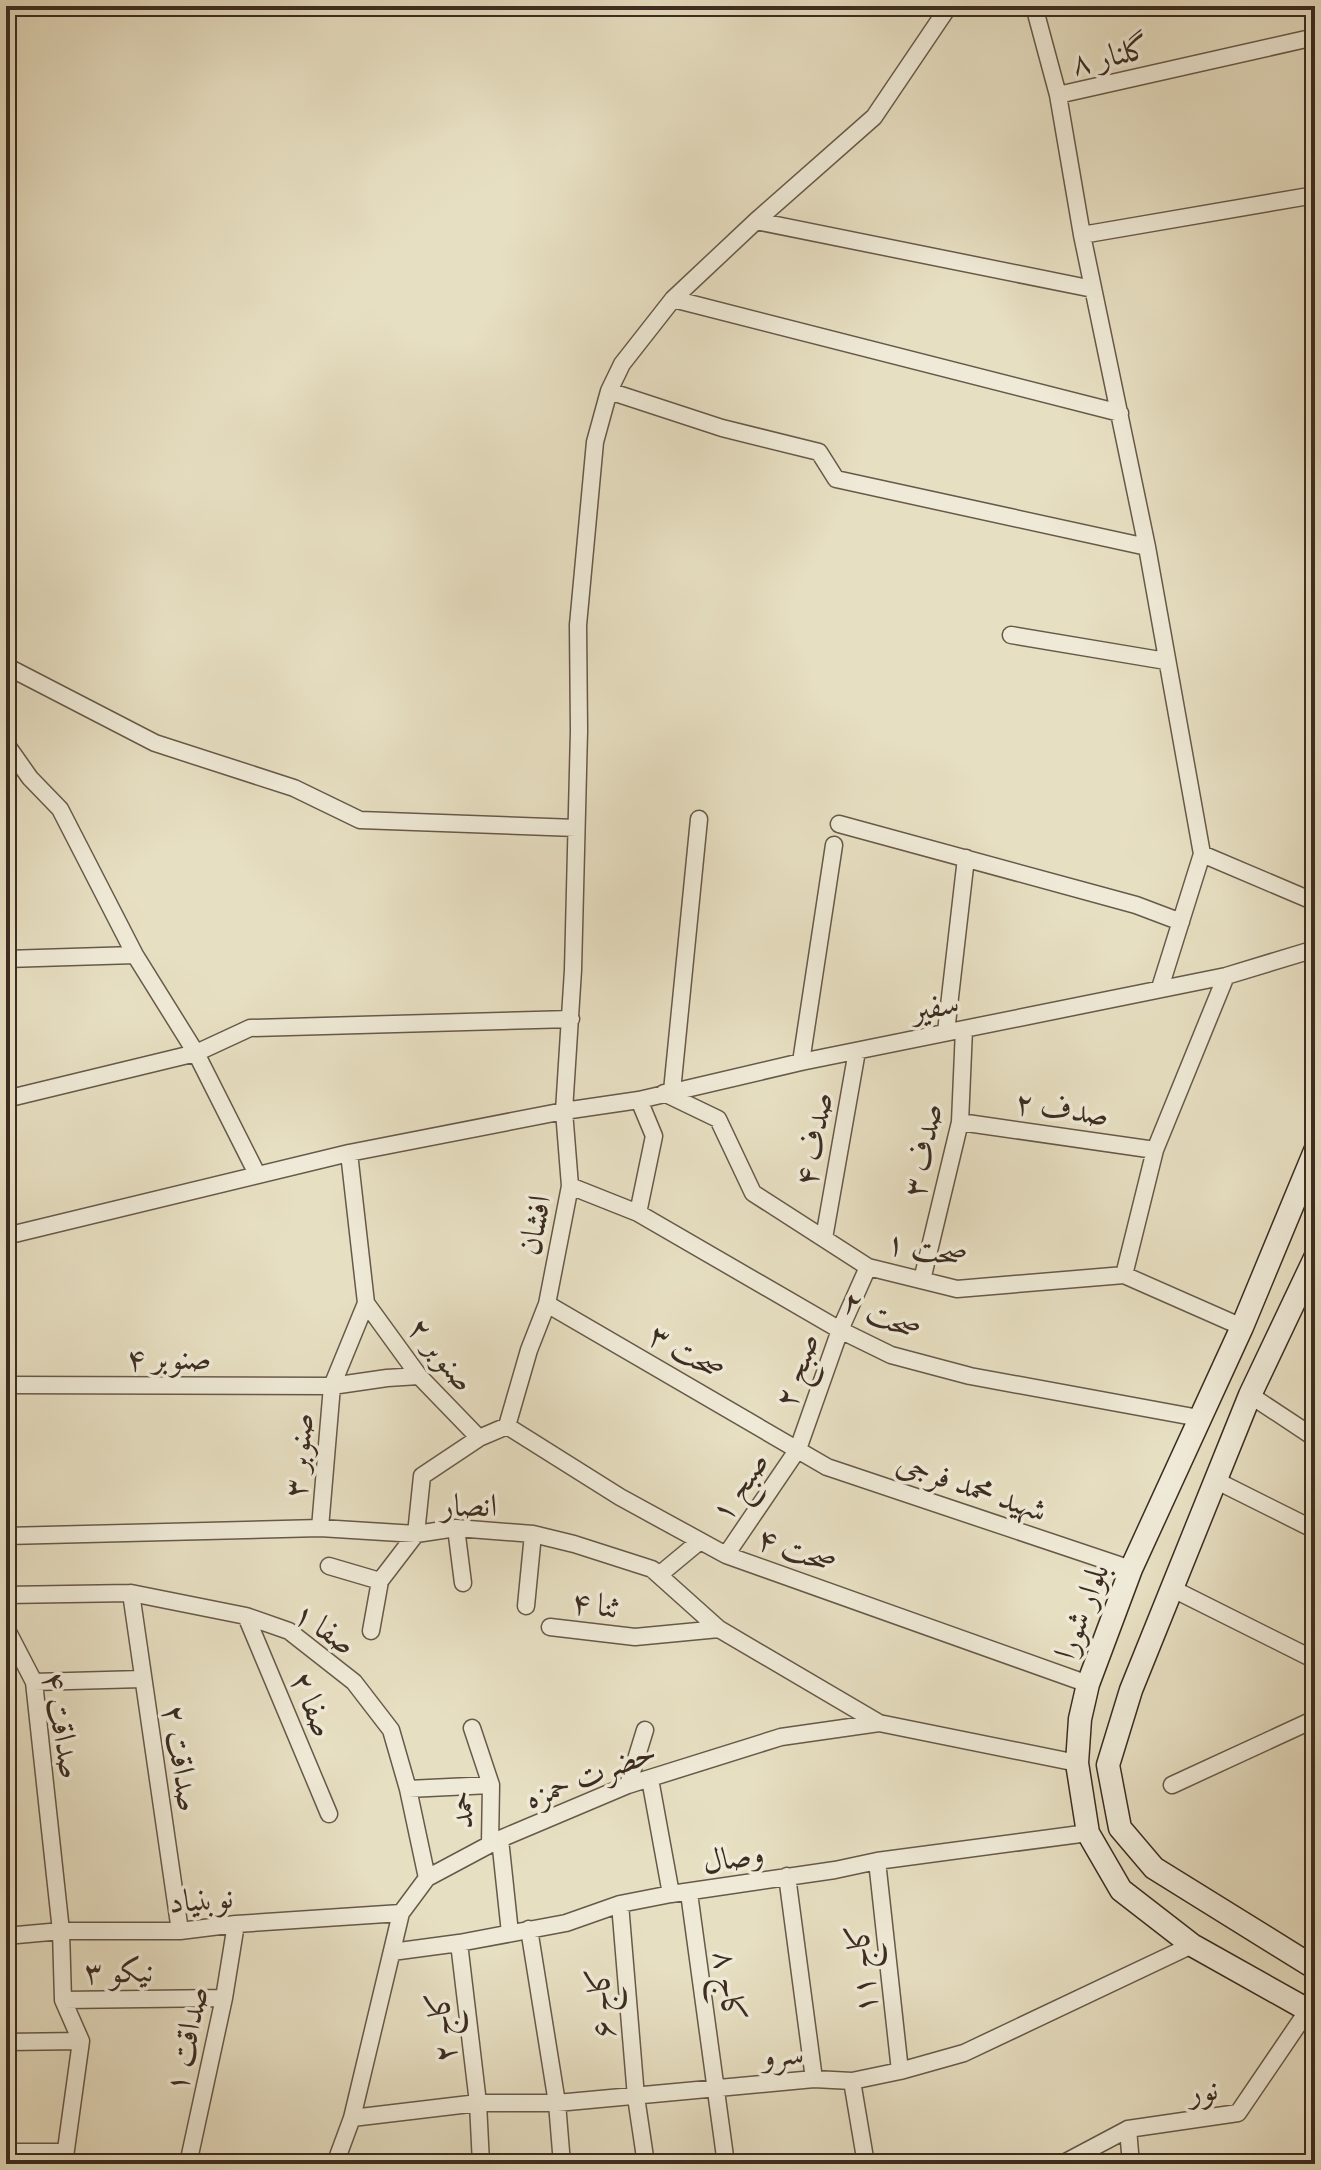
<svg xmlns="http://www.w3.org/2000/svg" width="1321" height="2170" font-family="'IM FELL English',Amiri,serif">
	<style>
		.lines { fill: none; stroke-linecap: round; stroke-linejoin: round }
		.minor-casing { stroke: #675949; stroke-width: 19 }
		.secondary-casing { stroke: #3c2c21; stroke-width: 25 }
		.minor { stroke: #efead7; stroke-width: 16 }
		.secondary { stroke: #efead7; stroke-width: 22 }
		.labels { text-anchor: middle; stroke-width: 7; stroke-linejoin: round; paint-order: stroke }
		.street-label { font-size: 32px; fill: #3c2c21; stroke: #efead7 }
	</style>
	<rect width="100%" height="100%" fill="#e7dfc2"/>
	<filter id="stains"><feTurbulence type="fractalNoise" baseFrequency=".0025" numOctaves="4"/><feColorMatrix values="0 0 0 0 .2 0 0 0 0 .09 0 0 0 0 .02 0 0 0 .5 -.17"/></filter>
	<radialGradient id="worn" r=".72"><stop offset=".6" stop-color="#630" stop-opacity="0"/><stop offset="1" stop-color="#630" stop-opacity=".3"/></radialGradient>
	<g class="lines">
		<!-- minor casing -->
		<g class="minor-casing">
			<path id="minor" d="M1034,6L1058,95L1082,235L1147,547L1202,854L1315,902
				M1058,95L1315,37
				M756,221L1093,289
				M1082,235L1315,195
				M673,299L1120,413
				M609,391L722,428L819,452L836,479L1147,547
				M1011,635L1166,661
				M6,666L155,743L294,788L360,820L576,828
				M6,744L30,778L60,809L135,955
				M839,824L1136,905L1181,922
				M6,959L135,955L196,1053L6,1099
				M1160,988L1202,854
				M946,1032L966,858
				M801,1062L834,845
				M672,1091L699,819
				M664,1093L718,1119L753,1193L868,1267L957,1289L1124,1275L1242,1327
				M960,1122L1155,1150
				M257,1174L196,1053L250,1028L571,1019
				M570,1186L638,1213L840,1330L891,1355L970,1376L1199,1418
				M638,1213L654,1136L639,1100
				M6,1236L349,1153L564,1111L639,1100L801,1062L1226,976L1315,949
				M824,1238L857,1051
				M1124,1275L1155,1150L1226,976
				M922,1280L960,1122L964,1029
				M366,1303L419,1376L479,1438
				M547,1304L827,1467L1131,1569
				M6,1385L332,1386L387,1378L419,1376
				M1250,1395L1315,1438
				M507,1426L620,1497L726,1555L1088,1684
				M1217,1481L1315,1530
				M320,1528L332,1386L366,1303L349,1153
				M456,1528L463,1583
				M6,1536L320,1528L416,1534L456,1528L533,1534L574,1544L652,1569L719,1629L879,1723
				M726,1555L798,1449L840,1330L868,1267
				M329,1566L380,1581
				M659,1575L700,1541
				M1173,1589L1315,1660
				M131,1593L180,1931
				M6,1595L131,1593L246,1616L289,1631L354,1682L391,1730L408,1789L427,1878
				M526,1606L533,1534
				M246,1616L329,1814
				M550,1627L635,1637L719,1629
				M6,1628L34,1682L61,1931L63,2000L81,2041L64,2164
				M371,1631L380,1581L416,1534L422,1476L479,1438L507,1426L529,1350L547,1304L570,1186L564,1111L573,970L579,731L578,625L595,442L609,391L622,364L673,299L756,221L874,117L949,6
				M34,1682L142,1679
				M472,1728L491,1785L490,1844
				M650,1779L671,1894
				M628,1785L645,1730
				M1172,1785L1315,1719
				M408,1789L491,1785
				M500,1839L510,1933
				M877,1861L900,2071
				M787,1876L814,2079
				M689,1893L726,2164
				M620,1904L636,2097L646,2164
				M529,1929L557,2103L562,2164
				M6,1936L61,1931H180L236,1924L401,1913
				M459,1943L478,2103L481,2164
				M392,1952L459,1943L566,1923L620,1904L671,1894L835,1870L877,1861L1088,1833
				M63,2000L224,1998
				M6,2042L81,2041
				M852,2081L866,2164
				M352,2118L478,2103H557L814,2079L852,2081L900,2071L964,2053L1192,1945
				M1128,2129L1131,2164
				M6,2152H64
				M188,2164L224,1998L236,1924
				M335,2164L352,2118L401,1913L427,1878L500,1839L628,1785L781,1737L879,1723L1077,1763
				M1062,2164L1128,2129L1238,2113L1308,2010"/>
		</g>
		<!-- secondary casing -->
		<g class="secondary-casing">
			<path id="secondary" d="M1315,1151L1242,1327L1131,1569L1088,1684L1080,1719L1077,1763L1088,1833L1121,1890L1192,1945L1315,2014
				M1315,1258L1250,1395L1131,1690L1108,1765L1120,1828L1154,1868L1315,1968"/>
		</g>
		<!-- minor -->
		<use href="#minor" class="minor"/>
		<!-- secondary -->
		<use href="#secondary" class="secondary"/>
	</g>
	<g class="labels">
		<!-- street labels -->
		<g class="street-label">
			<text transform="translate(1110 55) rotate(-13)" y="11">گلنار ۸</text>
			<text transform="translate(935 1006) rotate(-11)" y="11">سفیر</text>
			<text transform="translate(1062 1108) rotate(8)" y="11">صدف ۲</text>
			<text transform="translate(813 1139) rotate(-80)" y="11">صدف ۴</text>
			<text transform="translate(922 1150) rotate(-79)" y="11">صدف ۳</text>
			<text transform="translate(534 1225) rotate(-79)" y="11">افشان</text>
			<text transform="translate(927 1249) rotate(11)" y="11">صحت ۱</text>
			<text transform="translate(882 1315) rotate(24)" y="11">صحت ۲</text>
			<text transform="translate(687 1352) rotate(30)" y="11">صحت ۳</text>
			<text transform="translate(442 1354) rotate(50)" y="11">صنوبر ۲</text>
			<text x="169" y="1369">صنوبر ۴</text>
			<text transform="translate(796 1370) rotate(-71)" y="11">صبح ۲</text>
			<text transform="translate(298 1455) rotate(-85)" y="11">صنوبر ۳</text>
			<text transform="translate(739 1486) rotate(-56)" y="11">صبح ۱</text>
			<text transform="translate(972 1486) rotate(19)" y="11">شهید محمد فرجی</text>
			<text x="469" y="1516">انصار</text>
			<text transform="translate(797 1550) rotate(20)" y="11">صحت ۴</text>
			<text transform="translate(596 1604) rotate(7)" y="11">ثنا ۴</text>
			<text transform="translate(1081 1611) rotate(-69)" y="11">بلوار شورا</text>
			<text transform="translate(325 1628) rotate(34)" y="11">صفا ۱</text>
			<text transform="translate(313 1704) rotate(67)" y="11">صفا ۲</text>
			<text transform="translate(63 1725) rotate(80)" y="11">صداقت ۴</text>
			<text transform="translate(182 1758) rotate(81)" y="11">صداقت ۲</text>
			<text transform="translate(590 1774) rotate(-21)" y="11">حضرت حمزه</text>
			<text transform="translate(461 1810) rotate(-92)" y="11">حمد</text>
			<text transform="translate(733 1857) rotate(-10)" y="11">وصال</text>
			<text transform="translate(201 1899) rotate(-5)" y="11">نوبنیاد</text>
			<text transform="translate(861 1969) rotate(-96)" y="11">کاج ۱۱</text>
			<text transform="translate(119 1971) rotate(-1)" y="11">نیکو ۳</text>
			<text transform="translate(730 1986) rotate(82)" y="11">کاج ۸</text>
			<text transform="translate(600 2003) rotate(-95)" y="11">کاج ۶</text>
			<text transform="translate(441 2027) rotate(-97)" y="11">کاج ۲</text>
			<text transform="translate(186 2039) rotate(-78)" y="11">صداقت ۱</text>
			<text transform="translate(783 2054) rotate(-4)" y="11">سرو</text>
			<text transform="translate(1203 2090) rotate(-8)" y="11">نور</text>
		</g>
	</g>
	<!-- margin -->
	<rect width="1321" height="2170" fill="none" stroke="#e7dfc2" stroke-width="32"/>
	<rect x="8" y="8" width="1305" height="2154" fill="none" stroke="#3c2c21" stroke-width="4"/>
	<rect x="16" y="16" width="1289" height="2138" fill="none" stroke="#3c2c21" stroke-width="2"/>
	<rect width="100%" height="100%" filter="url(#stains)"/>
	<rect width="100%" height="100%" fill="url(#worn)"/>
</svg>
